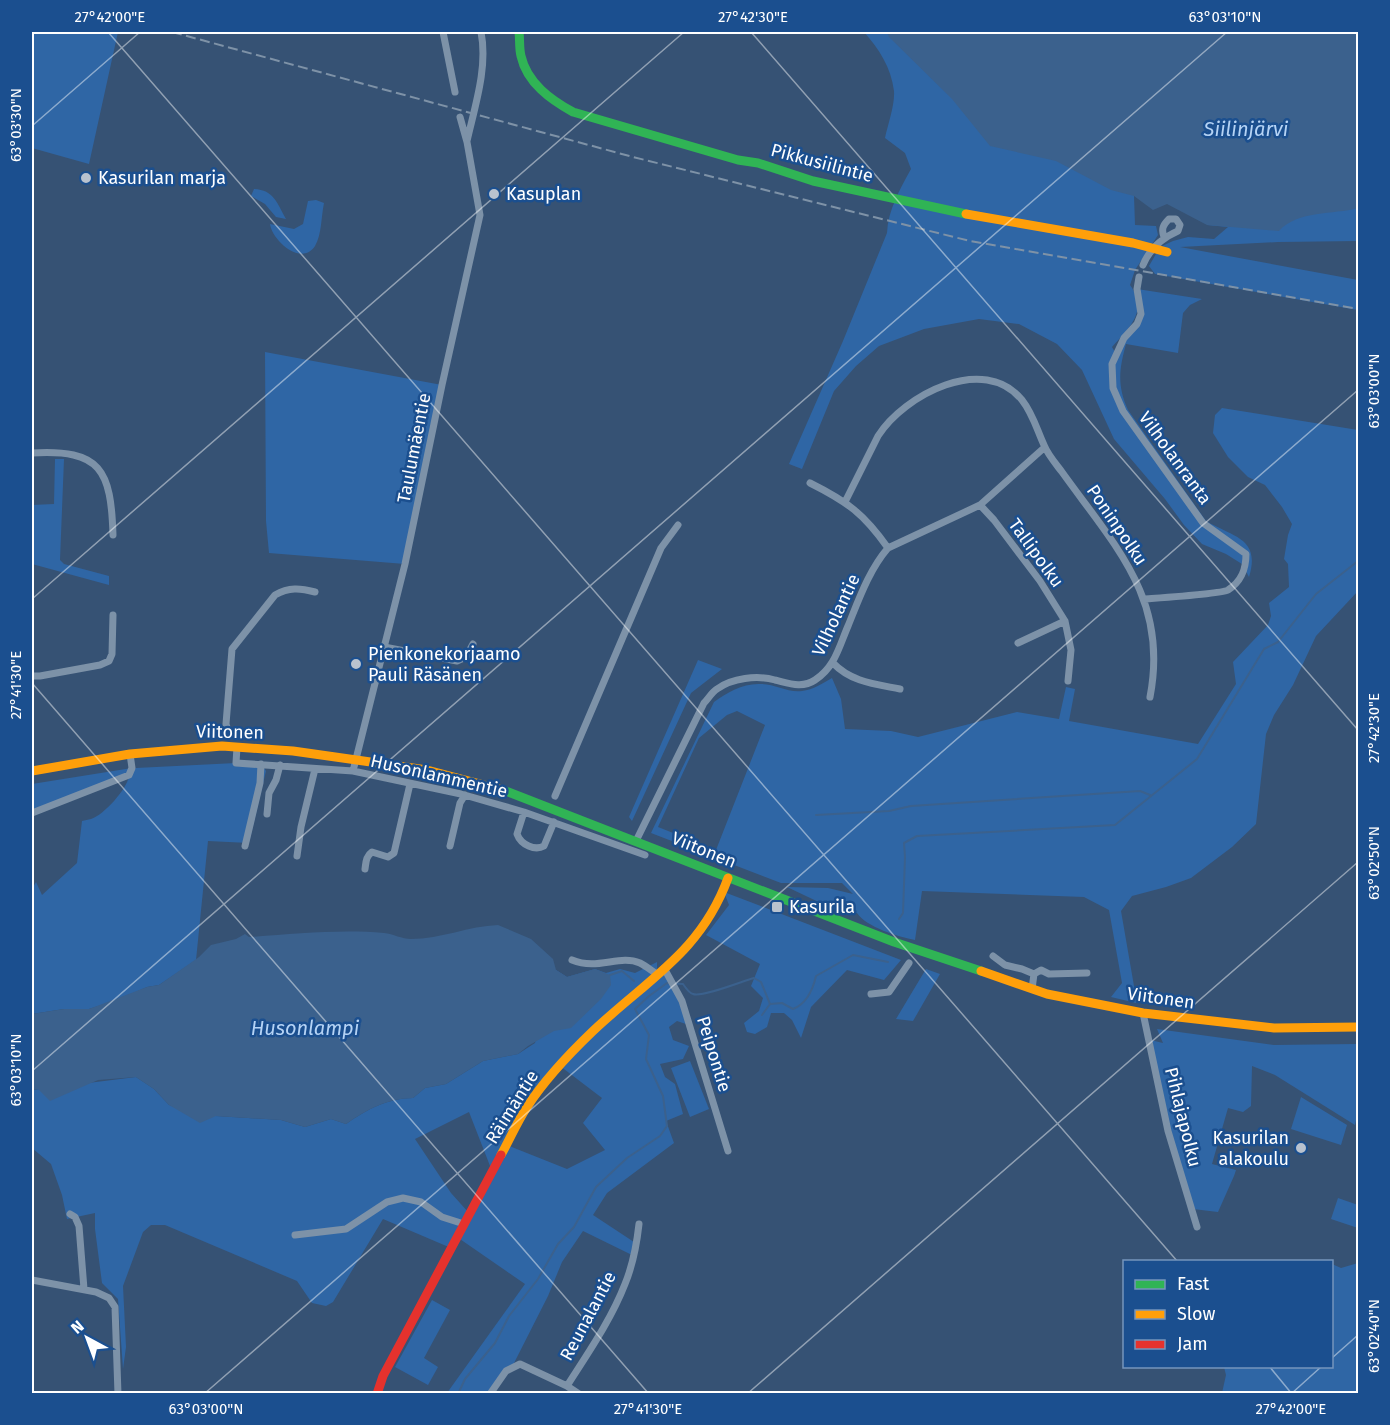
<svg xmlns="http://www.w3.org/2000/svg" width="1390" height="1425" font-family="'Fira Sans',sans-serif">
	<style>
		.green { fill: #2f66a5; fill-rule: evenodd }
		.water { fill: #3b618d }
		.lines { fill: none; stroke-linecap: round; stroke-linejoin: round }
		.stream { stroke: #3b618d; stroke-width: 2 }
		.street { stroke: #7d92a8; stroke-width: 7 }
		.fast { stroke: #30b455; stroke-width: 9 }
		.slow { stroke: #ff9f0a; stroke-width: 9 }
		.jam { stroke: #e5322d; stroke-width: 9 }
		.rail { stroke: #7e92a7; stroke-width: 2; stroke-dasharray: 10 4.5; stroke-linecap: butt }
		.ticks { fill: none; stroke: #fff; stroke-width: 1.5; stroke-opacity: 0.45 }
		.poi-dot { fill: #b9c2ce; stroke: #1b4f8f; stroke-width: 2 }
		.labels { text-anchor: middle; stroke-width: 5; stroke-linejoin: round; paint-order: stroke }
		.street-label { font-size: 18px; fill: #fff; stroke: #1b4f8f }
		.poi-label { font-size: 18px; fill: #fff; stroke: #1b4f8f; text-anchor: start }
		.water-label { font-size: 20px; font-style: italic; fill: #b5d3f5; stroke: #1b4f8f }
		.neatline { fill: none; stroke: #fff; stroke-width: 2 }
		.ticks-label { font-size: 15px; text-anchor: middle; fill: #fff }
	</style>
	<rect width="100%" height="100%" fill="#365274"/>
	<!-- green -->
	<path class="green" d="M32,32H118L89,164L32,148Z
		M864,32H1037L1162,186L1134,196L1135,225L1156,226L1158,235L1135,270L1130,285C1149,311 1129,328 1112,347L1116,354L1141,314L1137,289L1202,299L1190,305L1183,313L1178,353L1126,344C1119,370 1117,385 1128,410L1206,521C1233,537 1261,538 1249,577L1242,564L1226,554L1202,544L1184,525L1165,499L1114,439L1082,370L1057,344L1019,324L979,319L924,329L879,346L856,366L834,391L802,469L789,464L843,341L887,233C888,210 900,189 911,169L905,153L885,138C888,124 895,105 894,91C891,67 879,49 864,32Z
		M1358,183V241L1278,242L1180,247L1358,280V310L1155,274L1149,266L1160,247L1173,241L1188,237L1214,239L1228,227L1207,225L1213,207Z
		M254,189C274,190 277,203 286,219L276,217L265,204L251,196Z
		M316,200L324,203C321,217 322,234 315,246C301,267 272,240 270,224L294,229L303,224L308,201Z
		M265,352L442,385L405,564L269,553L266,521Z
		M1222,408L1358,430V591L1316,636L1293,685L1274,715L1266,734L1256,824L1232,847L1191,878L1166,887L1132,896L1121,911L1134,986L1142,997L1136,1003L1111,997L1122,983L1109,910L1084,897L922,891L915,940C899,937 866,927 857,913L846,915L787,887L828,888L853,894L842,883H781L651,833L714,702C728,692 743,683 761,684C775,684 788,693 802,691C813,690 823,683 832,678L841,699L845,729L891,731L918,737L1017,712L1059,719L1066,687L1075,689L1069,721L1198,744L1236,684L1233,662L1268,625L1271,616L1269,603L1289,587L1288,564L1284,559L1288,535L1292,524L1282,507L1265,485L1248,477L1228,457L1213,433L1215,415ZM737,711L765,725L716,850L658,827L699,738L727,715Z
		M55,459H64L60,560L64,564L109,576V585L32,564V505L54,504Z
		M698,660L722,669L691,693L632,821L629,817Z
		M236,763L261,764L266,771L249,843L208,841L196,960L159,985L147,987L120,999L89,1009H64L32,1014V889L36,882L42,895L77,863L82,821C85,820 88,820 91,819C104,815 127,789 129,776L32,813V784L132,768V771L136,768Z
		M724,892L901,960L884,980L847,970L811,1007L801,1038L792,1020L784,1013H771L767,1027L755,1034L747,1032L744,1023L759,1011L763,998L751,986L760,964L706,935L729,905Z
		M657,962V973L664,968L689,1025L677,1021L669,1027L673,1040L689,1046L683,1059L660,1064L665,1077L675,1084L683,1114L666,1121L674,1143L607,1193L593,1215L637,1244L632,1255L583,1231L562,1262L548,1296L512,1367L490,1393H447L525,1284L457,1237L451,1248L383,1219L333,1302L326,1306L312,1303L297,1281L165,1225H151L143,1232L123,1286L126,1347L123,1369L118,1299L102,1283L95,1229V1213L67,1219L62,1195L51,1164L32,1148V1090L136,1077L154,1089L169,1105L216,1116L281,1120L305,1127L331,1119L346,1124C366,1110 388,1098 413,1098L425,1088L446,1084L483,1061L518,1054L535,1043L556,970L567,977L595,969L606,973L620,969L635,973ZM560,1066L602,1098L583,1123L605,1150L567,1169L507,1145ZM469,1112L492,1171L469,1213L451,1193L415,1139Z
		M926,969L940,974L913,1021L896,1019Z
		M1157,1029L1274,1045L1358,1044V1111L1355,1125L1275,1075L1252,1066L1251,1106L1243,1112L1228,1108L1212,1164L1236,1170L1234,1176L1218,1212L1193,1209L1168,1131L1150,1040L1163,1043Z
		M690,1061L709,1109L690,1117L671,1068Z
		M1301,1097L1347,1125L1341,1145L1291,1129Z
		M1338,1198L1358,1205V1228L1331,1219Z
		M1358,1263V1393H1222L1226,1375L1224,1367L1332,1366V1264L1341,1268Z
		M432,1300L450,1310L424,1358L438,1367L428,1385L395,1367Z"/>
	<!-- water -->
	<path class="water" d="M887,32H1358V208C1333,215 1298,210 1279,231L1207,225L1167,204L1153,210L1134,196L1111,190L1056,161L990,146L952,99L889,37Z
		M498,925L531,939L553,959L556,970L567,977L595,969L610,975L611,985L601,999L571,1028L554,1031L528,1046L518,1054L483,1061L446,1084L425,1088L413,1098C388,1098 366,1110 346,1124L331,1119L305,1127L281,1120L216,1116L200,1123L169,1105L154,1089L136,1077L98,1080L50,1101L38,1089L32,1090V1014L64,1009H89L147,987L159,985L199,957L211,945L236,939L245,934L249,937C293,934 340,929 384,933C393,934 402,939 411,939C441,939 469,926 498,925Z"/>
	<g class="lines">
		<!-- stream -->
		<path class="stream" d="M816,815L889,811L911,806L1140,791L1150,795
			M899,919L903,913L905,857L904,843L917,836L1115,825L1197,759L1264,649L1278,642L1316,594L1358,561
			M610,975L622,971L634,981
			M762,1015L770,1004
			M458,1394L465,1379L495,1343L509,1316L538,1279L558,1244L574,1227L596,1187L627,1158L660,1136L667,1126L663,1096L646,1059L649,1035L635,1009L649,996L667,983L683,984C685,987 689,993 693,994C701,998 743,981 754,978L761,982L770,1004L782,1003L793,1009C806,1004 813,989 816,976L853,955L888,962"/>
		<!-- street -->
		<path class="street" d="M443,32L455,92
			M467,141C475,106 488,67 481,32
			M1143,265C1150,248 1162,238 1178,231L1180,225L1176,219H1169C1163,225 1161,229 1164,237
			M1139,277L1137,289L1141,314L1137,324L1124,338L1112,364L1113,388L1123,411L1203,523L1246,554C1246,569 1242,581 1228,590C1221,594 1157,598 1144,599
			M32,453C101,449 111,470 113,535
			M810,483C848,502 864,514 888,548
			M845,502L878,436C904,395 984,353 1022,400C1033,414 1037,430 1044,445C1048,455 1056,464 1062,472C1115,546 1169,599 1150,697
			M980,505L994,520L1040,581L1065,621L1071,650L1068,681
			M1018,643L1065,621
			M384,647L457,661L466,657L473,644
			M833,663C851,682 875,684 900,689
			M32,676H40L100,665L109,661L112,654L113,615
			M229,734L226,724L232,649L275,595C289,587 300,588 315,592
			M237,747L236,763L353,771L461,794L524,812L645,855
			M353,771L405,564L442,385L480,215L467,142L460,117
			M555,796L661,548L678,525
			M524,812L517,834C521,845 535,851 544,846L554,822
			M32,813L129,775L132,768L130,754
			M267,814L269,793L276,780L280,765
			M636,841L704,703C708,699 712,692 717,689C732,678 757,675 775,680C788,683 802,689 815,680C835,667 839,647 848,626C859,599 869,570 888,548L980,505L1045,447
			M245,846L260,783L261,764
			M450,846L460,803L465,795
			M297,856L301,827L315,769
			M365,869C366,862 366,856 372,852L388,857L394,853L410,784
			M993,956L1005,965L1022,969L1034,974L1032,989
			M572,960C598,971 619,954 640,963C646,966 652,971 657,974
			M664,968L682,1001L728,1151
			M1034,974L1041,970L1049,974L1087,973
			M871,994L889,992L909,963
			M1143,1013L1168,1131L1197,1227
			M70,1214L75,1217L79,1226L84,1289
			M295,1235L346,1229L387,1202L403,1198L421,1202L442,1217L464,1224
			M32,1280L96,1292L109,1298L115,1307L118,1394
			M567,1386L579,1394
			M490,1394L506,1371L520,1364L567,1386C588,1353 611,1320 625,1284C632,1267 637,1242 639,1224"/>
		<!-- fast -->
		<path class="fast" d="M519,32C520,40 519,48 521,56C527,83 551,100 573,112L738,160L758,163L813,181L966,214
			M503,790L894,942L981,971"/>
		<!-- slow -->
		<path class="slow" d="M966,214L1133,243L1167,252
			M32,771L130,754L222,746L293,751L427,770L503,790
			M981,971L1047,994L1143,1013L1274,1028L1358,1027
			M501,1155C510,1139 517,1122 527,1107C545,1079 570,1053 593,1031C648,979 701,952 728,878"/>
		<!-- jam -->
		<path class="jam" d="M377,1394L383,1376L501,1155"/>
		<!-- rail -->
		<path class="rail" d="M172,32L633,157L970,241L1358,309"/>
	</g>
	<!-- ticks -->
	<path class="ticks" d="M108,32L1178,1262M751,32L1358,730M32,126L140,32M32,599L684,32M32,683L649,1394M32,1071L1227,32M1332,1358L1358,1335M1269,1366L1292,1394M204,1394L1358,390M747,1394L1358,862M1291,1394L1322,1366"/>
	<!-- markers -->
	<g class="poi-dot">
		<circle cx="86" cy="178" r="6"/>
		<circle cx="494" cy="194" r="6"/>
		<circle cx="356" cy="664" r="6"/>
		<rect x="771" y="901" width="12" height="12" rx="3"/>
		<circle cx="1301" cy="1148" r="6"/>
	</g>
	<g class="labels">
		<!-- street labels -->
		<g class="street-label">
			<text transform="translate(822 163) rotate(15)" y="6">Pikkusiilintie</text>
			<text transform="translate(414 448) rotate(-79)" y="6">Taulumäentie</text>
			<text transform="translate(1175 458) rotate(54)" y="6">Vilholanranta</text>
			<text transform="translate(1117 525) rotate(56)" y="6">Poninpolku</text>
			<text transform="translate(1036 553) rotate(54)" y="6">Tallipolku</text>
			<text transform="translate(836 615) rotate(-65)" y="6">Vilholantie</text>
			<text transform="translate(230 732) rotate(1)" y="6">Viitonen</text>
			<text transform="translate(439 776) rotate(13)" y="6">Husonlammentie</text>
			<text transform="translate(704 850) rotate(22)" y="6">Viitonen</text>
			<text transform="translate(1161 998) rotate(8)" y="6">Viitonen</text>
			<text transform="translate(714 1054) rotate(73)" y="6">Peipontie</text>
			<text transform="translate(512 1107) rotate(-58)" y="6">Räimäntie</text>
			<text transform="translate(1183 1117) rotate(76)" y="6">Pihlajapolku</text>
			<text transform="translate(588 1316) rotate(-62)" y="6">Reunalantie</text>
		</g>
		<!-- poi labels -->
		<g class="poi-label">
			<text x="98" y="184">Kasurilan marja</text>
			<text x="506" y="200">Kasuplan</text>
			<text x="368" y="660">Pienkonekorjaamo<tspan x="368" dy="21">Pauli Räsänen</tspan></text>
			<text x="789" y="913">Kasurila</text>
			<text x="1289" y="1144" text-anchor="end">Kasurilan<tspan x="1289" dy="21">alakoulu</tspan></text>
		</g>
		<!-- water labels -->
		<g class="water-label">
			<text x="1246" y="136">Siilinjärvi</text>
			<text x="305" y="1035">Husonlampi</text>
		</g>
	</g>
	<!-- border -->
	<rect width="1390" height="1425" fill="none" stroke="#1b4f8f" stroke-width="66"/>
	<!-- legend -->
	<rect x="1123" y="1260" width="210" height="108" fill="#1b4f8f" stroke="#7695bc" stroke-width="1.5"/>
	<rect x="1135" y="1280" width="30" height="9" fill="#30b455" stroke="#7695bc" stroke-width="1.5"/>
	<text x="1177" y="1290" font-size="18" fill="#ffffff">Fast</text>
	<rect x="1135" y="1310" width="30" height="9" fill="#ff9f0a" stroke="#7695bc" stroke-width="1.5"/>
	<text x="1177" y="1320" font-size="18" fill="#ffffff">Slow</text>
	<rect x="1135" y="1340" width="30" height="9" fill="#e5322d" stroke="#7695bc" stroke-width="1.5"/>
	<text x="1177" y="1350" font-size="18" fill="#ffffff">Jam</text>
	<!-- north arrow -->
	<g transform="translate(87 1338) rotate(319)" stroke="#1b4f8f" stroke-width="4.5" paint-order="stroke">
	<path d="M0-4.5L10 22L0 15L-10 22Z" fill="#ffffff"/>
	<text y="-9" font-size="16" font-weight="bold" text-anchor="middle" fill="#ffffff">N</text>
	</g>
	<rect x="33" y="33" width="1324" height="1359" class="neatline"/>
	<g class="ticks-label">
		<text x="110" y="22">27°42'00"E</text>
		<text x="753" y="22">27°42'30"E</text>
		<text x="1225" y="22">63°03'10"N</text>
		<text transform="translate(16 125) rotate(-90)" y="5">63°03'30"N</text>
		<text transform="translate(1374 391) rotate(-90)" y="5">63°03'00"N</text>
		<text transform="translate(16 685) rotate(-90)" y="5">27°41'30"E</text>
		<text transform="translate(1374 728) rotate(-90)" y="5">27°42'30"E</text>
		<text transform="translate(1374 863) rotate(-90)" y="5">63°02'50"N</text>
		<text transform="translate(16 1070) rotate(-90)" y="5">63°03'10"N</text>
		<text transform="translate(1374 1336) rotate(-90)" y="5">63°02'40"N</text>
		<text x="206" y="1414">63°03'00"N</text>
		<text x="648" y="1414">27°41'30"E</text>
		<text x="1291" y="1414">27°42'00"E</text>
	</g>
</svg>
